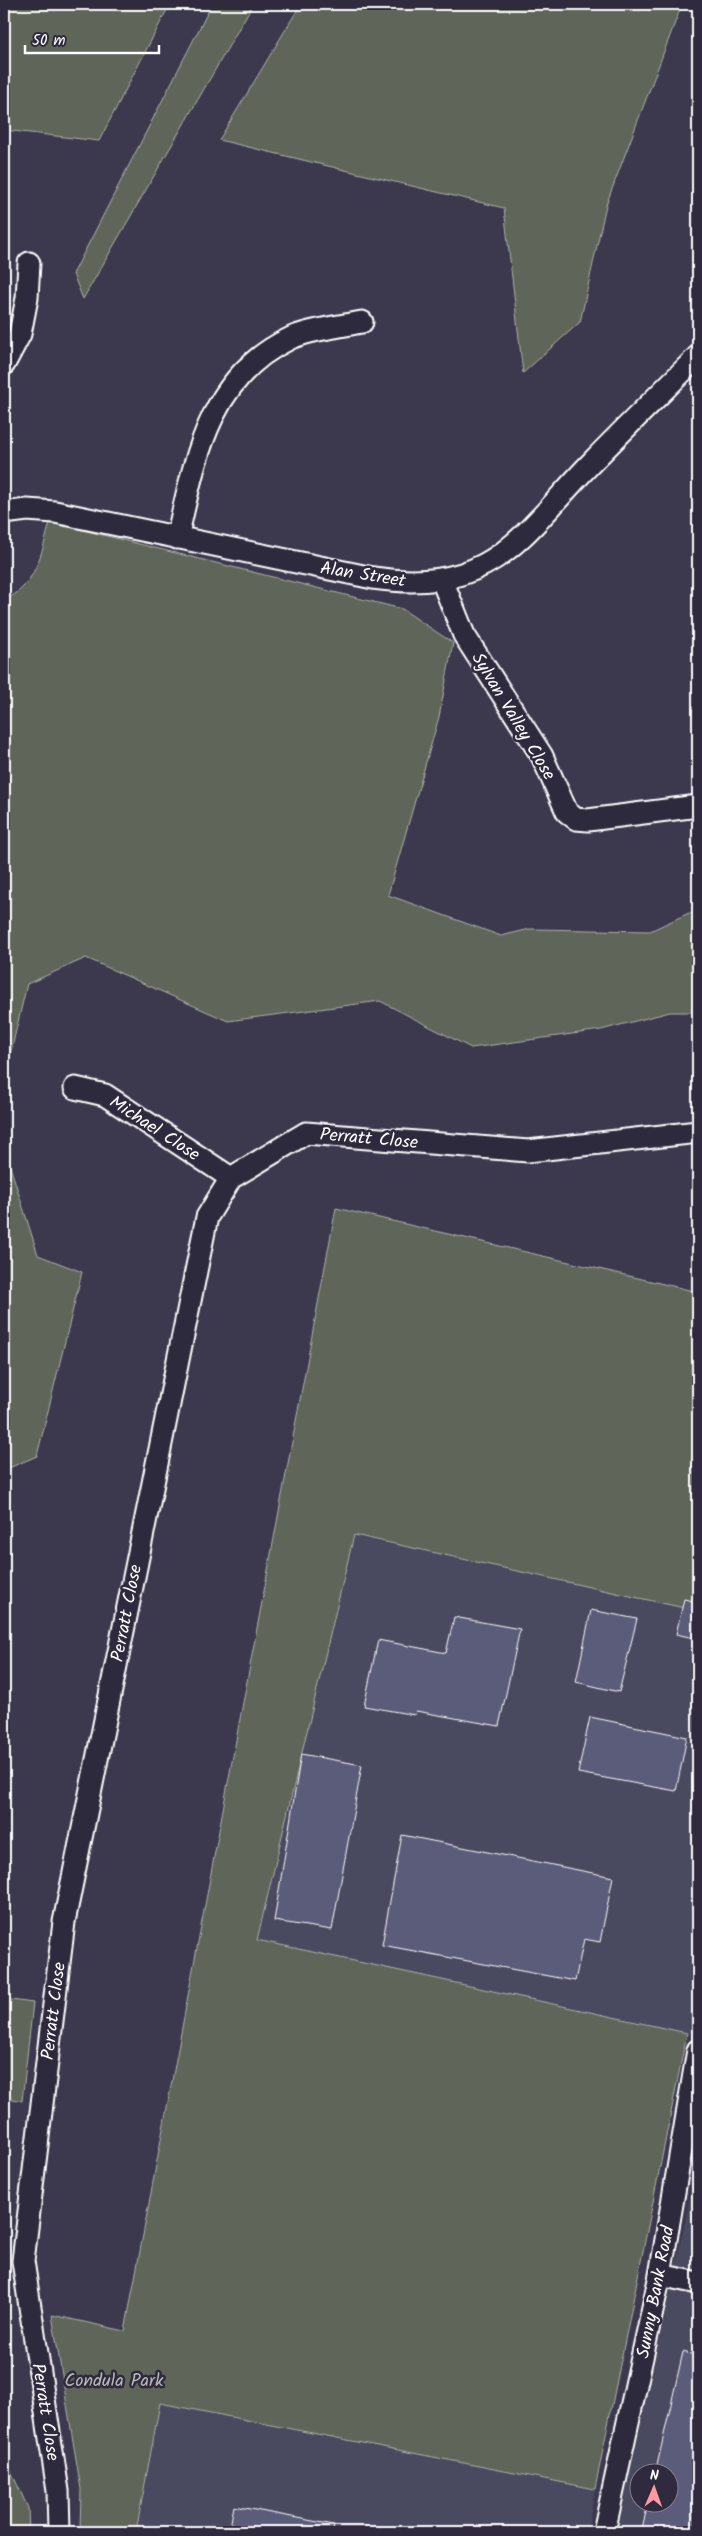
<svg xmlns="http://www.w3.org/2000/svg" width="702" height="2536" font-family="Kalam,sans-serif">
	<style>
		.built { fill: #49485f; fill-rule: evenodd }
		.green { fill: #5f6558; stroke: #afb2ac }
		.building { fill: #5a5c7a; stroke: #fff }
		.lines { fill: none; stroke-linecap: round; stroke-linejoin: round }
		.minor-casing { stroke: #fff; stroke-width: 25 }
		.minor { stroke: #2f2a3d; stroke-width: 21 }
		.labels { text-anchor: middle; stroke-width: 5; stroke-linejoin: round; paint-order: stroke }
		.street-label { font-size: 18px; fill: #fff; stroke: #2f2a3d }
		.park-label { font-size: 18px; fill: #b7bab4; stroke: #2f2a3d }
	</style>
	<rect width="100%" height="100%" fill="#3c394f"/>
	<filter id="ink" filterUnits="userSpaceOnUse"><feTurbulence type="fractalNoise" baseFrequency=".02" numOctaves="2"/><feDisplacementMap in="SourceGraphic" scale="10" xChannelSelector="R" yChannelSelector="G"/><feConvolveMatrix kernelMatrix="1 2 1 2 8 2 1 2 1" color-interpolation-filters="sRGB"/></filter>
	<g filter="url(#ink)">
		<!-- built -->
		<path class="built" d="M353,1535L698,1611V2035L257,1941Z
			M698,2163V2532H617ZM640,2474H670V2504H640Z
			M160,2403L595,2489L587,2532H137Z"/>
		<!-- green -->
		<path class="green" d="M4,4H170L99,141L4,130Z
			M212,4H253L83,299L73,274Z
			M301,4H682L606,205L580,322L523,373L504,208L219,140Z
			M50,522L402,609L453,643L439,717L388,895L501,936L530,929L650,931L689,913L698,914V1012H670L601,1030L471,1048L380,1001L228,1021L86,958L27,984L4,1081V600C35,588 42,552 50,522Z
			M4,1147L38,1255L82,1272L37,1456L4,1470Z
			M336,1208L698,1292V1611L354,1535L257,1940L687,2033L595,2489L160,2403L136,2532H80L81,2489L52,2315L125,2331Z
			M4,1999L33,2003L22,2101L4,2097Z
			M4,2456L28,2508L29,2532H4Z"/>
		<!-- building -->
		<path class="building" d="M684,1599L698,1602V1639L676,1634Z
			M591,1610L637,1619L619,1692L576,1682Z
			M454,1617L520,1629L499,1726L416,1711L415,1715L364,1706L378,1640L446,1653Z
			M590,1717L687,1737L676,1791L578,1773Z
			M301,1754L362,1765L332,1930L274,1921Z
			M402,1835L613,1877L600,1942L584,1939L575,1981L382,1945Z
			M683,2352L698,2356V2532H641L648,2504H670V2474H655Z
			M234,2506L334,2525L333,2532H229Z"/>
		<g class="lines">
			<!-- minor casing -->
			<g class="minor-casing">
				<path id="minor" d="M4,364L20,334L27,298L29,263
					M4,513L27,510L55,512L373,578C494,595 519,537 593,461C628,425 663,391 698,356
					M177,538C195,459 209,376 291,338C308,330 342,326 362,322
					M442,580L464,635L542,756L567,812L576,819L588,820L698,806
					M75,1088L105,1095L231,1178
					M660,2275L698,2283
					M59,2532L58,2491L23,2261L64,1922L207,1217L231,1178L306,1133L528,1151L698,1132
					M604,2532L660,2275L698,2050"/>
			</g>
			<!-- minor -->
			<use href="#minor" class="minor"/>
		</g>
	</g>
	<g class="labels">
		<!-- street labels -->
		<g class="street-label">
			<text transform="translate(363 574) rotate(9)" y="6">Alan Street</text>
			<text transform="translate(514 716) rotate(59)" y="6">Sylvan Valley Close</text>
			<text transform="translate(155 1128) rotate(33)" y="6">Michael Close</text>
			<text transform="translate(369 1138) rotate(5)" y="6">Perratt Close</text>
			<text transform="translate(126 1613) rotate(-79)" y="6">Perratt Close</text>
			<text transform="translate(53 2011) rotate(-83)" y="6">Perratt Close</text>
			<text transform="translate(655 2292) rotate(-79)" y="6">Sunny Bank Road</text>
			<text transform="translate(46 2412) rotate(81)" y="6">Perratt Close</text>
		</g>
		<!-- park labels -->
		<g class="park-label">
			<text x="114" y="2386">Condula Park</text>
		</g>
	</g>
	<!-- margin -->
	<rect width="702" height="2536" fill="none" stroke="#2f2a3d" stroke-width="20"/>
	<rect x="10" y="10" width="682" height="2516" fill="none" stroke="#fff" stroke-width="2" filter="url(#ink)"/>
	<!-- north arrow -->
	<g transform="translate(654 2488) rotate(2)"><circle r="24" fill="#2f2a3d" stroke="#827f8b"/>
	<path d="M0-4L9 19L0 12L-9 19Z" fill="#ff9aa2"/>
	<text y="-8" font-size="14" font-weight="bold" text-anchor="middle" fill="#ffffff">N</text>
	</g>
	<!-- scale -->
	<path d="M25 45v8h134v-8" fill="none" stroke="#ffffff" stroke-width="2.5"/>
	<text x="32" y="45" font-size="15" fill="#ffffff" stroke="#2f2a3d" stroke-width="4" paint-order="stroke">50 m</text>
</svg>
